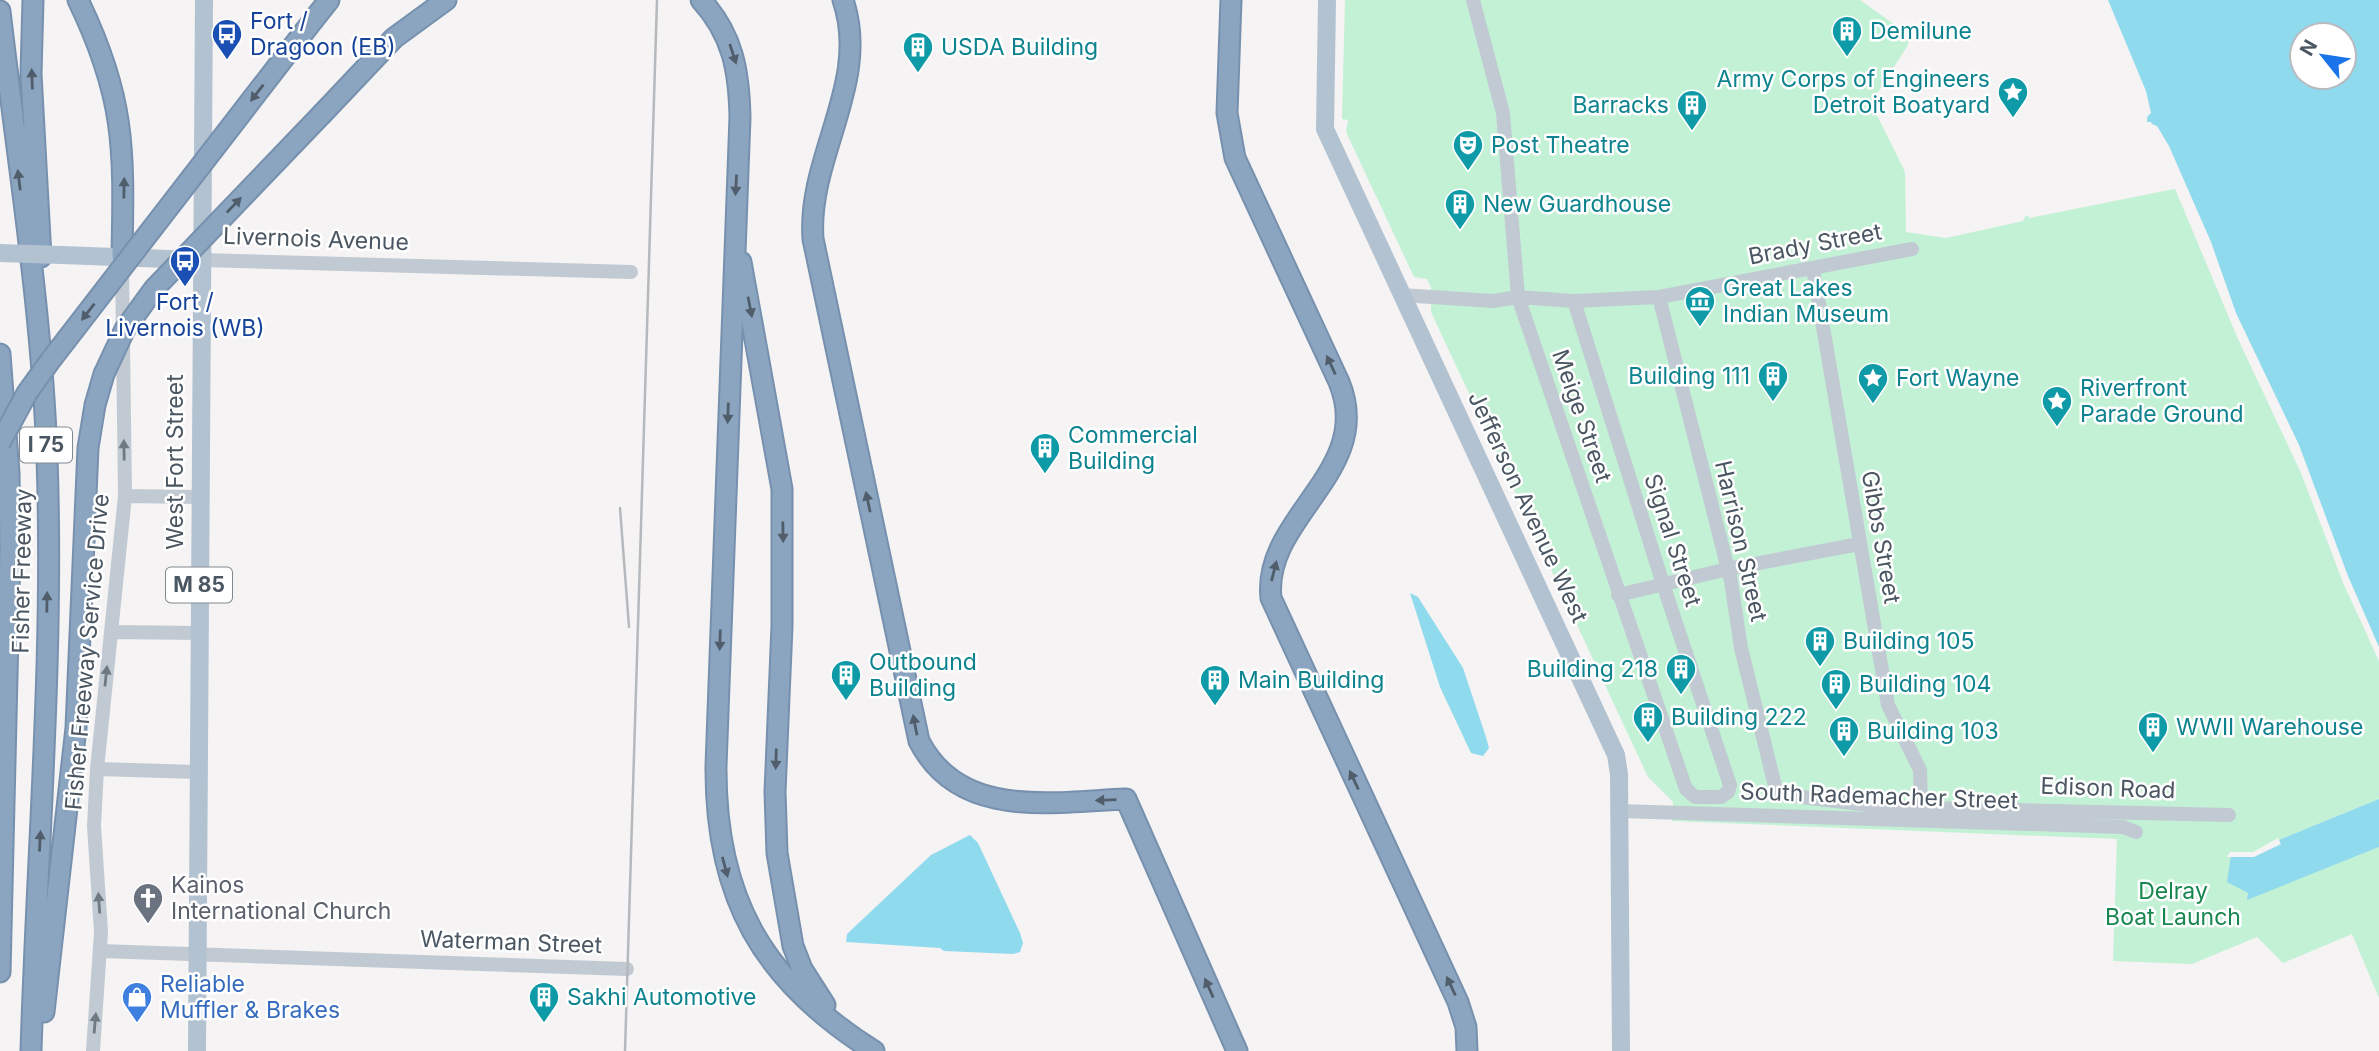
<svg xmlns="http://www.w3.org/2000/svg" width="2379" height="1051" font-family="Inter,sans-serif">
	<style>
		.green { fill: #c3f1d5 }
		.water { fill: #90daee; fill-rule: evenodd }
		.pier { fill: #f5f3f3 }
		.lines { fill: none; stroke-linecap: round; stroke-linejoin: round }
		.highway-casing { stroke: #7690ad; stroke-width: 23 }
		.minor { stroke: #c1cad2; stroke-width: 14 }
		.major { stroke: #b3c2d1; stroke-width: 18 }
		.highway { stroke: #8ba5c1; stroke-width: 19 }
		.rail { stroke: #b5b8bd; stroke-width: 2.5 }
		.highway-bridge-casing { stroke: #7690ad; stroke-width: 23; stroke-linecap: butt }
		.major-bridge { stroke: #b3c2d1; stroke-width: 18 }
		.highway-bridge { stroke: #8ba5c1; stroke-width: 19 }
		.oneway { fill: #505e6b }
		.oneway2 { fill: #6e7983 }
		.labels { text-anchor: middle; stroke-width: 5; stroke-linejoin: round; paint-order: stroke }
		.shield { fill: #fff; stroke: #808990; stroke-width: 2 }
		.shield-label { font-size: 21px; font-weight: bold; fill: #4a5661 }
		.transit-label { font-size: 23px; fill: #164399; stroke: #fff; text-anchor: start }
		.culture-label { font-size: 23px; fill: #0d838f; stroke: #fff; text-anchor: start }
		.street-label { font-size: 23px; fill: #4a5661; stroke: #fff }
		.worship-label { font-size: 23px; fill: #5b616d; stroke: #fff; text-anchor: start }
		.park-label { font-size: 23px; fill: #17864f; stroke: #fff }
		.shop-label { font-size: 23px; fill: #366cbe; stroke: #fff; text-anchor: start }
	</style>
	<rect width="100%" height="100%" fill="#f5f3f3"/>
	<!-- green -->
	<path class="green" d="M1345,0H1860L1909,35L1908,45L1871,103L1905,172L1906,232L1946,238L2023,221L2026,215L2030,218L2179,188L2305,472L2379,658V799L2281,839L2268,891L2379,847V998L2352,934L2283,963L2257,937L2192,964L2113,961L2117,839L1672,821L1673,802L1648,777L1431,312V288L1427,279L1414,277L1346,132L1348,120L1342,119Z"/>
	<!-- water -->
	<path class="water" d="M2102,0H2379V658L2305,472L2151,122H2147L2148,107ZM2302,35H2344V77H2302Z
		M1410,593L1418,597L1463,668L1486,737L1489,748L1483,756L1471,753L1440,687Z
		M2379,799V847L2247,900L2248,893L2227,882L2231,855H2254L2281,839Z
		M970,835L978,843L1020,933L1023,943L1020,952L1013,954L944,951L940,948L846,942L847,934L931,855Z"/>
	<!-- pier -->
	<path class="pier" d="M2099,0H2108L2146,91L2151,113L2148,116L2143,115L2144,107L2113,40Z
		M2147,122L2157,126L2169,146L2211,242L2236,313L2299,445L2348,576L2379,647V661L2344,585L2301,473L2238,339Z
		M2278,838L2281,844L2254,857H2227L2230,852H2253Z"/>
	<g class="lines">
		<!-- highway casing -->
		<g class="highway-casing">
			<path id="highway" d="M33,0L31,74L41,257
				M78,0C126,99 124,150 122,256
				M701,0C733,35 739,71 740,117L716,766C715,897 762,981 874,1051
				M843,0C871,83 807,156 813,239L919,741C959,820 1053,802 1126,799L1237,1051
				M1231,0L1227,113L1235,158L1339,382C1376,471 1262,517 1271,598L1458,1002L1466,1027L1467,1051
				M0,11C17,159 42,309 47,458C54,656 37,854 31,1051
				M314,19L329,0
				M323,113L394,38L446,0
				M741,262L782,489V626L775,792L777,853L793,946L802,969L825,1005
				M0,354L9,473L10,549L0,972
				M44,1012L76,728L88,448L95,405L104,374"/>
		</g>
		<!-- minor -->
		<path class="minor" d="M1473,0L1503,113L1518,297L1686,789L1695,797H1721L1728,792L1730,785L1663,584L1574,301
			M201,260L631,272
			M1813,269L1888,705L1920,770L1921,807
			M1401,295L1493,301L1518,297L1574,301L1659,297L1912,249
			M1659,297L1731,581L1741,648L1777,794L1885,807L2229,815
			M125,496L199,497
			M1618,595L1728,569L1859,544
			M111,632L199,633
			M97,769L198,772
			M1619,811L2123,827L2136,832
			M100,951L627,969
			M93,1051L101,932L94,826L97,769L125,496L122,265"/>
		<!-- major -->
		<path class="major" d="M1327,0L1325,129L1616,755L1619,774L1621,1051
			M62,255L194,260
			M197,1051L204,0"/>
		<!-- highway -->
		<use href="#highway" class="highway"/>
		<!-- rail -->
		<path class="rail" d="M620,508L629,627
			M625,1051L657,0"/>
		<!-- highway-bridge casing -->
		<g class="highway-bridge-casing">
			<path id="highway-bridge" d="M104,374L125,329L154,289L323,113
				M0,443L27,393L50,361L314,19"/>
		</g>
		<!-- major-bridge -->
		<path class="major-bridge" d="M0,253L62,255"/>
		<!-- highway-bridge -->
		<use href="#highway-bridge" class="highway-bridge"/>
	</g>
	<!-- one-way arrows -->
	<defs><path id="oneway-solid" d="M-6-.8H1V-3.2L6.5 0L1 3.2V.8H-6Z" transform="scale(1.75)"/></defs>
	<g class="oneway">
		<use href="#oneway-solid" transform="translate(733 54) rotate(72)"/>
		<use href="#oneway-solid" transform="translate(32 79) rotate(-92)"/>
		<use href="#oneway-solid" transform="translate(257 93) rotate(128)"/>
		<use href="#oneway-solid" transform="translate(19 180) rotate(-97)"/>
		<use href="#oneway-solid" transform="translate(736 185) rotate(93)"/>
		<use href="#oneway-solid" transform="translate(124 188) rotate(-89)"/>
		<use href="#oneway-solid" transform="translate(234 205) rotate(-46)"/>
		<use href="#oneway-solid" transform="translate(750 307) rotate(79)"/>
		<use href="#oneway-solid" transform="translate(88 312) rotate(128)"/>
		<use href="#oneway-solid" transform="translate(1331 365) rotate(-115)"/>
		<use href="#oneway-solid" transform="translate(728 413) rotate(92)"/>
		<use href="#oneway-solid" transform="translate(868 502) rotate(-102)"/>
		<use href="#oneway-solid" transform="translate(783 532) rotate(89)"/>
		<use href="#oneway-solid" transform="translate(1274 571) rotate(-76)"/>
		<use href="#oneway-solid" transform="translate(47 602) rotate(-89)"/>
		<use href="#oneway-solid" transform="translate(720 640) rotate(92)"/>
		<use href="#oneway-solid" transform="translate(915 725) rotate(-101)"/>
		<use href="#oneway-solid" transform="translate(776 759) rotate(92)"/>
		<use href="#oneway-solid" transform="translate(1354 780) rotate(-115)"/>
		<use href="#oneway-solid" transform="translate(1106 800) rotate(178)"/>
		<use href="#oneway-solid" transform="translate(40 841) rotate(-87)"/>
		<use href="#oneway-solid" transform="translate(725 867) rotate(75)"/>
		<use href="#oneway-solid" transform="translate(1451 986) rotate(-115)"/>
		<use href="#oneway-solid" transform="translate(1209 988) rotate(-114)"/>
	</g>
	<g class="oneway2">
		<use href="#oneway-solid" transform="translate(124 450) rotate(-91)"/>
		<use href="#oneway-solid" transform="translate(106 676) rotate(-84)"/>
		<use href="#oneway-solid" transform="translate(99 903) rotate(-94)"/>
		<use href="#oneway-solid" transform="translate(95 1023) rotate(-85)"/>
	</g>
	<!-- icons -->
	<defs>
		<g id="building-pin" transform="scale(1.575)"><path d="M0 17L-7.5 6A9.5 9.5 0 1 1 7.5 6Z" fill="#0f9aa8" stroke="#fff"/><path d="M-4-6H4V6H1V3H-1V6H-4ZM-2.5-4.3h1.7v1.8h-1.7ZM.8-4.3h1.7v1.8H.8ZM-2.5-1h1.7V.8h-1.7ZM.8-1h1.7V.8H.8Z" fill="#fff"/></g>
		<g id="bus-pin" transform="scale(1.575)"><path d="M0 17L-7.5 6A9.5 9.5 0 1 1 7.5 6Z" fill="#1a4fb4" stroke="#fff"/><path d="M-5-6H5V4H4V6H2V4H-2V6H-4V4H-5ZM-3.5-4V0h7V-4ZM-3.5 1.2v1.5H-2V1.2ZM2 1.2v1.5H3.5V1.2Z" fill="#fff"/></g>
		<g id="sight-pin" transform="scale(1.575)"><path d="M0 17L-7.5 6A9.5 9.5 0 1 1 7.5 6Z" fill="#0f9aa8" stroke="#fff"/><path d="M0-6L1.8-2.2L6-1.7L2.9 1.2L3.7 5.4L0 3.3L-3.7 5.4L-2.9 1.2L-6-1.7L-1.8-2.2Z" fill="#fff"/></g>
		<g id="theatre-pin" transform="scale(1.575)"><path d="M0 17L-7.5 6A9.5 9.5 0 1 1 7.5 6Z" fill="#0f9aa8" stroke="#fff"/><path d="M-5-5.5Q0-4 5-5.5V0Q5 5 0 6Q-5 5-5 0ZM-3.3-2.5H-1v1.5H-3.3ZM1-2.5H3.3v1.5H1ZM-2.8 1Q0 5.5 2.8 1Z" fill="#fff"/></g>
		<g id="museum-pin" transform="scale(1.575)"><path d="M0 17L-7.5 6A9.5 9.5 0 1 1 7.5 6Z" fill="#0f9aa8" stroke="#fff"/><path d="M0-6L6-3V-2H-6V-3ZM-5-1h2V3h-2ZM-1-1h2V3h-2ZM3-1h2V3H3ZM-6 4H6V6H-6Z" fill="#fff"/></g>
		<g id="church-pin" transform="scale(1.575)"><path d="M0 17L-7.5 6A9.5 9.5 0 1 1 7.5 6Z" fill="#6b7280" stroke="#fff"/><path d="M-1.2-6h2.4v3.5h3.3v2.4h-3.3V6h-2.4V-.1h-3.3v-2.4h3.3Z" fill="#fff"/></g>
		<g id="shop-pin" transform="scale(1.575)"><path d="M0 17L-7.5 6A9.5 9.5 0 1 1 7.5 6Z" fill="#3f7fe0" stroke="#fff"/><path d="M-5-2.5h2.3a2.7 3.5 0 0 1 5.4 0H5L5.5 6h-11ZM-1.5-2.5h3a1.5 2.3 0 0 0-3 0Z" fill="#fff"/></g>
	</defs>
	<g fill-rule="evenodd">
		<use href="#building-pin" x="1847" y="31"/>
		<use href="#bus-pin" x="227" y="34"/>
		<use href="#building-pin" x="918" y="47"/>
		<use href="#sight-pin" x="2013" y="92"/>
		<use href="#building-pin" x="1692" y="105"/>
		<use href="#theatre-pin" x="1468" y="145"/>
		<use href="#building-pin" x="1460" y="204"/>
		<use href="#bus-pin" x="185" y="261"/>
		<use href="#museum-pin" x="1700" y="301"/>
		<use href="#building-pin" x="1773" y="376"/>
		<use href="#sight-pin" x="1873" y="378"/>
		<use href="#sight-pin" x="2057" y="401"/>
		<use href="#building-pin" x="1045" y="448"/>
		<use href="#building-pin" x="1820" y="641"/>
		<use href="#building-pin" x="1681" y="669"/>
		<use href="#building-pin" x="846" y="675"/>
		<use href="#building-pin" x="1215" y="680"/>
		<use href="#building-pin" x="1836" y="684"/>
		<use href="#building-pin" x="1648" y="717"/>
		<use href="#building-pin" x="2153" y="727"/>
		<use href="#building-pin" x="1844" y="731"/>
		<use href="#church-pin" x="148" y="898"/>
		<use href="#shop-pin" x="137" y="997"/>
		<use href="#building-pin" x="544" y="997"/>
	</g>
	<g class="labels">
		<!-- shield labels -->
		<g class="shield">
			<rect x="20" y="427.5" width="52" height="35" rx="5"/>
			<rect x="166" y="567.5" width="66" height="35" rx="5"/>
		</g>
		<g class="shield-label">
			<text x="46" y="452">I 75</text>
			<text x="199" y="592">M 85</text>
		</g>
		<!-- transit labels -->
		<g class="transit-label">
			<text x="250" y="29">Fort /<tspan x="250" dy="26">Dragoon (EB)</tspan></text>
			<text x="185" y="310" text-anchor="middle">Fort /<tspan x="185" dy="26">Livernois (WB)</tspan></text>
		</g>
		<!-- culture labels -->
		<g class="culture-label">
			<text x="1870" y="39">Demilune</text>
			<text x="941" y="55">USDA Building</text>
			<text x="1990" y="87" text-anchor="end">Army Corps of Engineers<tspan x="1990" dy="26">Detroit Boatyard</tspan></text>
			<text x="1669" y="113" text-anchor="end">Barracks</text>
			<text x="1491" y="153">Post Theatre</text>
			<text x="1483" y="212">New Guardhouse</text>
			<text x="1723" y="296">Great Lakes<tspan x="1723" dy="26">Indian Museum</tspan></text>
			<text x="1750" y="384" text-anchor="end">Building 111</text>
			<text x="1896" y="386">Fort Wayne</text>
			<text x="2080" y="396">Riverfront<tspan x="2080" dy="26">Parade Ground</tspan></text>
			<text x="1068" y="443">Commercial<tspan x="1068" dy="26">Building</tspan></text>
			<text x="1843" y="649">Building 105</text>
			<text x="869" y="670">Outbound<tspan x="869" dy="26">Building</tspan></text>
			<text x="1658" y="677" text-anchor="end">Building 218</text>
			<text x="1238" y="688">Main Building</text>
			<text x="1859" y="692">Building 104</text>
			<text x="1671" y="725">Building 222</text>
			<text x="2176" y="735">WWII Warehouse</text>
			<text x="1867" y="739">Building 103</text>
			<text x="567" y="1005">Sakhi Automotive</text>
		</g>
		<!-- street labels -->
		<g class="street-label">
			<text transform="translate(316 239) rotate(2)" y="8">Livernois Avenue</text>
			<text transform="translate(1815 244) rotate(-11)" y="8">Brady Street</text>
			<text transform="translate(1582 416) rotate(71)" y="8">Meige Street</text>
			<text transform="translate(175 462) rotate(-90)" y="8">West Fort Street</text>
			<text transform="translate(1528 507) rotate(65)" y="8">Jefferson Avenue West</text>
			<text transform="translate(1881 537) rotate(80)" y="8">Gibbs Street</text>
			<text transform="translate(1673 540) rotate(72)" y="8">Signal Street</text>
			<text transform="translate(1741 541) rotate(77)" y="8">Harrison Street</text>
			<text transform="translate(22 571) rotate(-89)" y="8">Fisher Freeway</text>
			<text transform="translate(87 652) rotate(-85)" y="8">Fisher Freeway Service Drive</text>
			<text transform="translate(2108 788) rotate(2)" y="8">Edison Road</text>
			<text transform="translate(1879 796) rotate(2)" y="8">South Rademacher Street</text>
			<text transform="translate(511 942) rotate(2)" y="8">Waterman Street</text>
		</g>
		<!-- worship labels -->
		<g class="worship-label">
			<text x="171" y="893">Kainos<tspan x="171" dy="26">International Church</tspan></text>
		</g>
		<!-- park labels -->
		<g class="park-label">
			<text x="2173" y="899">Delray<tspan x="2173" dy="26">Boat Launch</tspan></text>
		</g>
		<!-- shop labels -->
		<g class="shop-label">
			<text x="160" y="992">Reliable<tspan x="160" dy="26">Muffler &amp; Brakes</tspan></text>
		</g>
	</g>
	<!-- north arrow -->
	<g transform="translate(2323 56) rotate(300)"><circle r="33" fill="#ffffff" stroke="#b7bbc0" stroke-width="2"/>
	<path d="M0-5L12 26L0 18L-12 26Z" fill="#1a73e8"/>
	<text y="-10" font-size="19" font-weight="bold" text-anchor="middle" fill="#4a5661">N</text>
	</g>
</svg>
